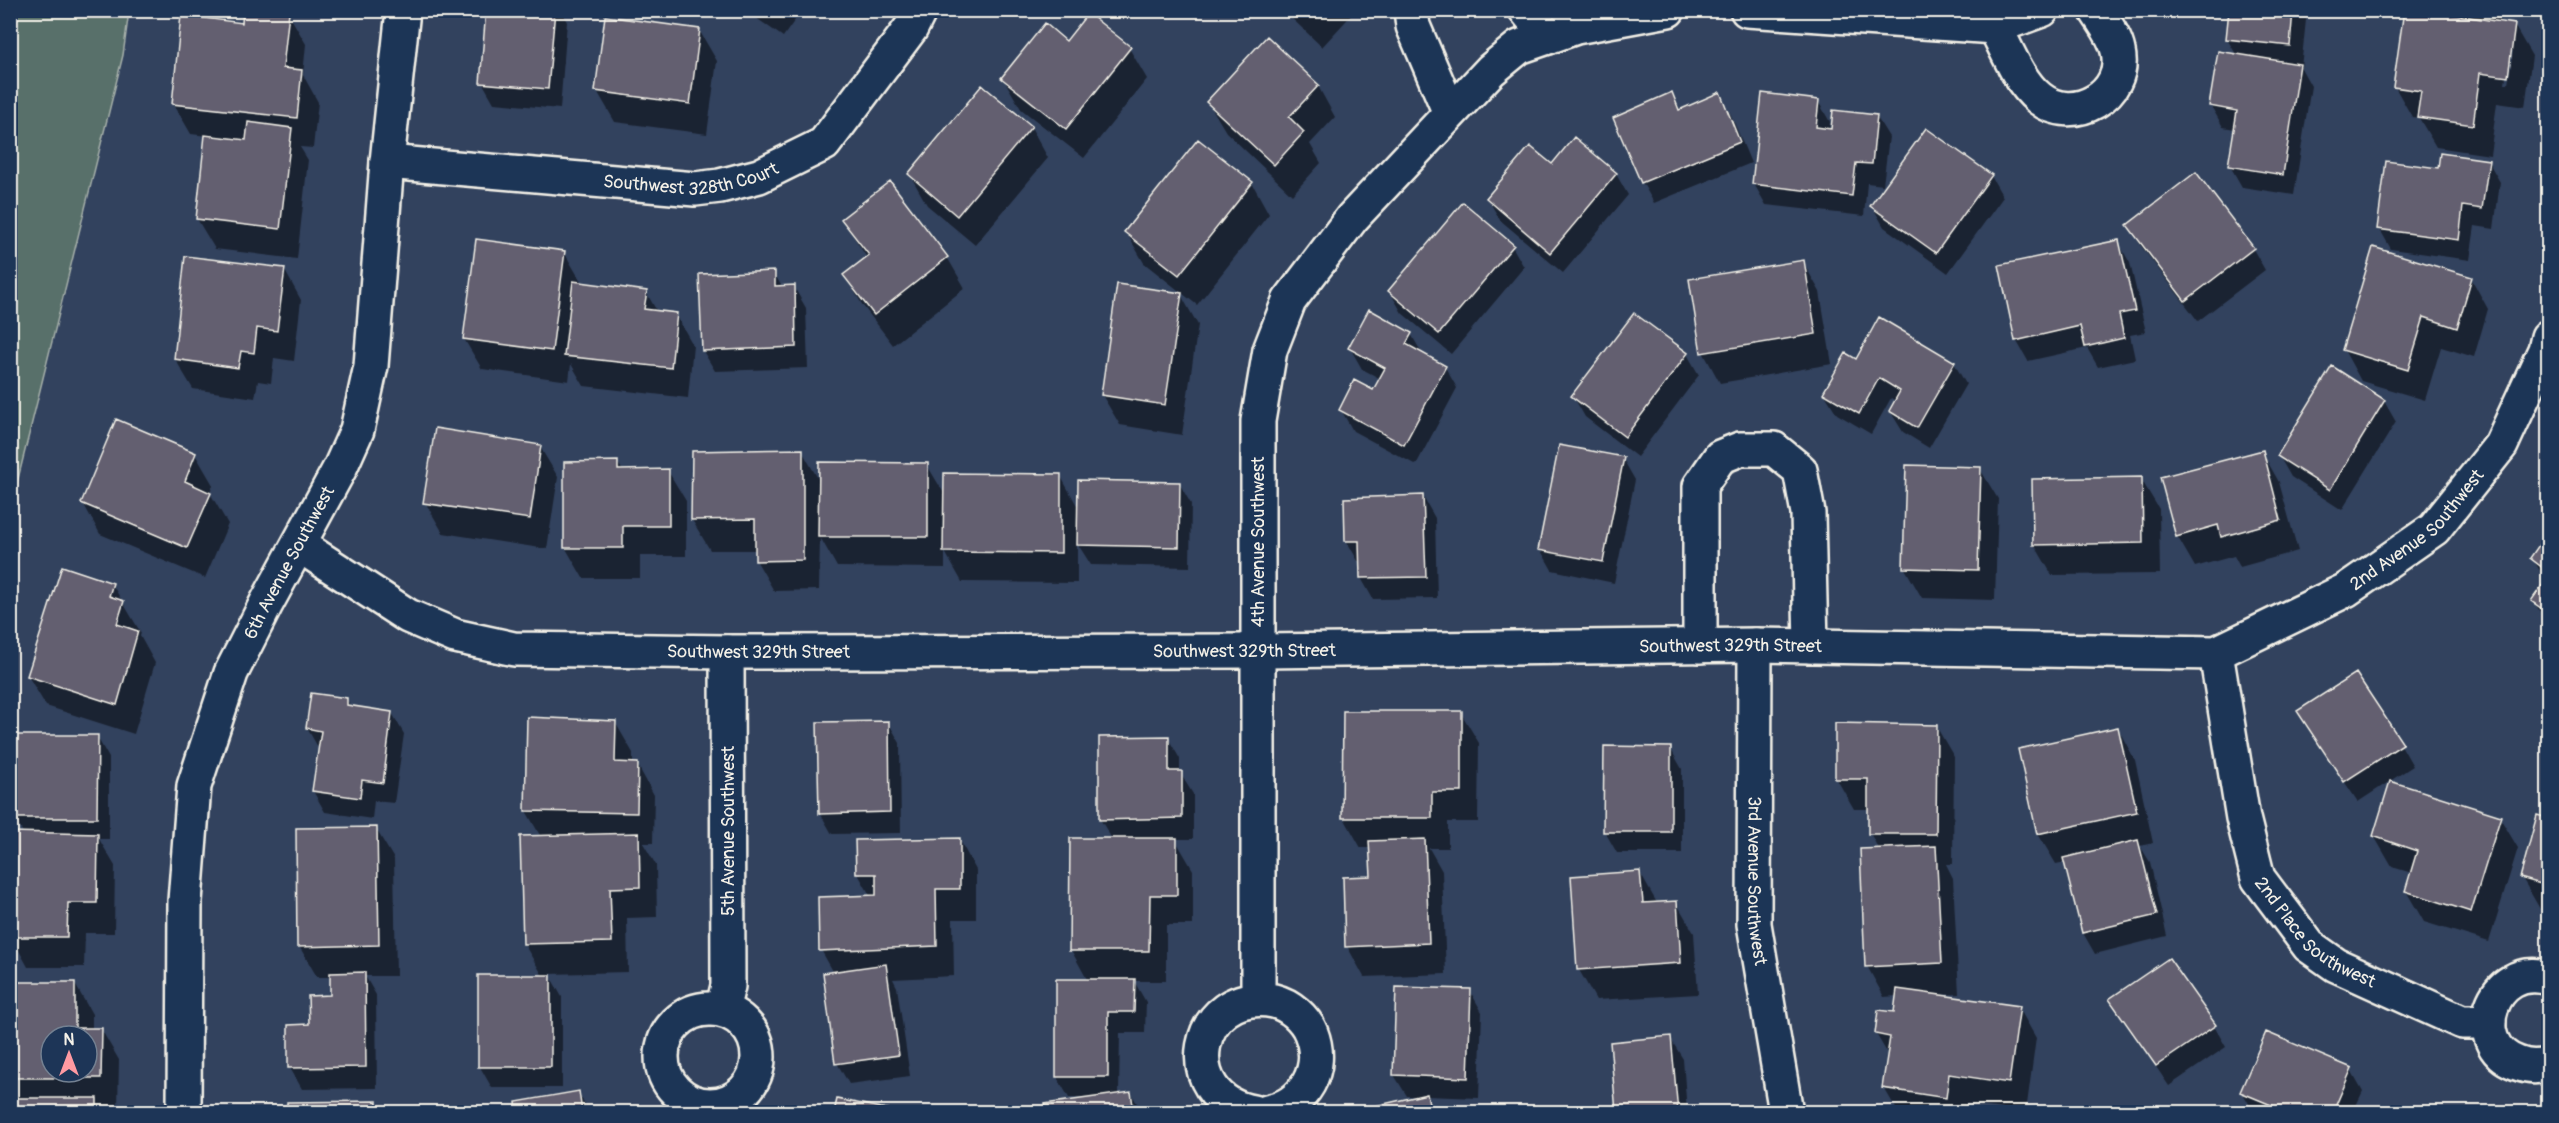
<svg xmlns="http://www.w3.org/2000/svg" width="2559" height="1123" font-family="Pangolin,sans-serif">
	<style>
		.green { fill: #596f6b; stroke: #a6b0aa; stroke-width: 1.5 }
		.shadow { fill: #0007; fill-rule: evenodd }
		.building { fill: #635f70; stroke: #f4f1e8; stroke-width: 1.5; fill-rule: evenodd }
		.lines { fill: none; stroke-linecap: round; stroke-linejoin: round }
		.minor-casing { stroke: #f4f1e8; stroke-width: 38 }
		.minor { stroke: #1d3557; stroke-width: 33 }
		.labels { text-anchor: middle; stroke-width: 6; stroke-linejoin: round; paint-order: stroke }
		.street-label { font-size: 18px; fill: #f4f1e8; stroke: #1d3557 }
	</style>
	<rect width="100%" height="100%" fill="#32425e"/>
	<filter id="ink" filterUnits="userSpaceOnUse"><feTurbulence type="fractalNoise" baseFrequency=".0167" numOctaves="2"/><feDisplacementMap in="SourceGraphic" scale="12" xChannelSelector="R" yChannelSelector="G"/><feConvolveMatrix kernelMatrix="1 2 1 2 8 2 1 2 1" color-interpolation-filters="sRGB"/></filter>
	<g filter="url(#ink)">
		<!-- green -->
		<path class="green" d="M11,10L129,11L123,55L11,507Z"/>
		<!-- shadow -->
		<path class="shadow" d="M245,10L288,13L306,44L303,75L318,102L313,148L300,147L308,160L297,259L215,249L197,219L207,136L191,134L173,103L243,24Z
			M488,10H561L567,22L560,109L494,103L482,82Z
			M745,10H802L783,37Z
			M1283,10H1356L1322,47Z
			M2230,10H2307L2301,68L2311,86L2294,195L2242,187L2230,166L2235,129L2223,127L2211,106L2237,56L2227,39Z
			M2429,10H2502L2501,23L2514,25L2532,56L2525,107L2497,103L2490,155L2436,147L2419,118L2412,117L2395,87L2431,13ZM2510,51H2513L2508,84H2505Z
			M699,30L717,61L707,134L615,122L597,91Z
			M1267,38L1318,86L1335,117L1310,144L1321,163L1292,195L1226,132L1208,102Z
			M1129,48L1147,79L1084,158L1021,109L1003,78Z
			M1672,94L1681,111L1719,94L1731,115L1751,163L1654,203L1642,182Z
			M1818,101L1830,122L1829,130L1876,116L1889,137L1883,185L1867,183L1864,216L1766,205L1754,184Z
			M1031,127L1048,158L975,245L927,205L910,175Z
			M2488,161L2500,182L2494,229L2475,226L2470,260L2391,249L2379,228L2439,170Z
			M1552,166L1616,174L1628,195L1563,273L1500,220L1488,199Z
			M2195,174L2253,249L2265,270L2198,321L2141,246L2129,225Z
			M1991,176L2003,197L1948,273L1884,227L1872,206Z
			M1252,183L1269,214L1197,305L1144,263L1126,232Z
			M843,220L947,257L965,288L893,345L863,306L845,276L867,258Z
			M2118,242L2130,263L2146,332L2130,335L2135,359L2098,367L2087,348L2028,361L2016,340Z
			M1512,246L1524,267L1451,354L1402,313L1390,292Z
			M564,252L582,283L646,292L658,313L676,315L693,345L688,398L584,386L571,364L569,381L482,369L464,339Z
			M1803,262L1820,292L1832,364L1720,383L1703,352Z
			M284,269L301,300L294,361L274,358L271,383L258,381L255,398L193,389L175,359Z
			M774,273L782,287H794L806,308L808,368L715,371L703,351Z
			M2471,278L2488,309L2474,357L2441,347L2425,400L2361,381L2344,350Z
			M1181,295L1198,325L1182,435L1120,425L1102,395Z
			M1411,334L1423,355L1445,367L1457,388L1416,465L1353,431L1341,410L1374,392L1381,379L1362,369L1350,348Z
			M1687,354L1699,375L1637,457L1585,417L1573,396Z
			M1856,361L1954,363L1966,384L1929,448L1903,432L1890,411L1896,401L1891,398L1871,434L1837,414L1824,393Z
			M2384,401L2396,422L2342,510L2291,477L2279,456Z
			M540,447L558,477L547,549L443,533L425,502Z
			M802,451L820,482L927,465L945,495L1060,475L1079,509L1179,483L1191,504L1190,567L1091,565L1077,543V583L962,582L945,552V568L837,567L820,537L819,590L774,591L756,560V550H710L692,520Z
			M2262,452L2279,482L2298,551L2240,567L2234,556L2195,567L2177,536Z
			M195,454L213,485L210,493L228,524L205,578L100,534L83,503Z
			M1623,459L1635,480L1614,583L1552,570L1540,549Z
			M618,463L623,471H668L686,501V556H640V578H583L565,547Z
			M1980,469L1998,499L1995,600L1922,598L1904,567Z
			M2141,479L2159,509L2160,574L2052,575L2034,544Z
			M1423,497L1435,518L1437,598L1373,599L1361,578V561H1358L1346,540Z
			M2548,535V624L2533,601L2547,582L2532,558Z
			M112,584L141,633L140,636L155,663L134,734L46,706L28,676Z
			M347,699L351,708L392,713L404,734L394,803L374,801L372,819L325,812L313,791L319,749L307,728Z
			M1461,713L1479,743L1478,822H1448V848H1429L1442,871L1446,974L1364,977L1347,946L1372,878L1371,848H1361L1344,818Z
			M615,722L633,753V764H637L654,795L653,843H643L656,865L657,917L627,918L628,972L549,974L562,997V1088H492L480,1067L543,976L524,944L541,837L526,811Z
			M888,722L900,743L901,833L832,834L820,813Z
			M1936,726L1954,757L1953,864H1946L1953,878L1959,994L1936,995L2019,1008L2036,1038L2026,1112L1966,1104L1965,1112H1898L1884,1088L1889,1056L1876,1034L1895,1014L1897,996L1884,997L1867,966L1879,850L1870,833V809H1854L1836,778Z
			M2118,729L2135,760L2153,843L2140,846L2150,862L2167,936L2095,954L2083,933L2066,862L2056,864L2038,834L2020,750Z
			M2311,732L2401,745L2413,766L2358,802Z
			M97,737L109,758V839H99L115,866L114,933H85L84,967H28L11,936L24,834L14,818Z
			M1168,738L1180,759V773L1193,794V839H1175L1193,870V925H1166V981H1134L1146,1002L1145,1033H1120L1119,1095L1131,1093L1142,1112H1047L1046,1105L1086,1100V1098H1069L1057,1077L1088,981L1071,950L1112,839L1100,819Z
			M1670,748L1682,769V853H1617L1605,832Z
			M2538,817L2548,820V911L2540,909L2522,878Z
			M2500,818L2518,848L2489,942L2424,922L2406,891L2412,873L2392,867L2374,836Z
			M376,829L394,859L396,976H365L376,995L377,1088L302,1089L290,1068L310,1026L332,997V977H317L299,946Z
			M959,839L976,870V919H953L954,976L893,979L897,987L910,1076L849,1084L837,1063L834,973L821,950L871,897L858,874L857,841Z
			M1640,873L1657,903L1676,902L1694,933L1698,994L1596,1000L1579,970Z
			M10,983L75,984L92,1014V1029H101L119,1060L118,1109H101L103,1112H10ZM51,1036H87V1072H51Z
			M1470,991L1482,1012L1479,1098L1426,1096L1435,1112H1378L1377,1107L1421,1096H1407L1394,1075Z
			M2111,1000L2214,1026L2226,1047L2169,1086Z
			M1670,1038L1683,1059L1687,1112H1618L1612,1043Z
			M2351,1070L2363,1091L2353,1112H2254L2242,1092Z
			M578,1093L590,1112H519L517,1104Z
			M838,1101L894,1112H836Z
			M288,1103H376L382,1112H288Z"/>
		<!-- building -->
		<path class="building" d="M243,10L289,12L283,68L302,70L297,118L172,104L181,15L242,23Z
			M486,10H555L548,89L480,83Z
			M761,10H775L770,17Z
			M1296,10H1310L1303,17Z
			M2229,10H2293L2290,46L2226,39Z
			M2404,10H2422L2515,24L2508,77L2480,73L2473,125L2417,117L2421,91L2393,87Z
			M1088,13L1131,47L1066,129L1001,78L1045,23L1066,41Z
			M605,16L700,29L690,104L595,91Z
			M1267,36L1319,85L1289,117L1304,132L1274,165L1206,102Z
			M2218,51L2300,64L2283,175L2228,166L2237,111L2209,106Z
			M982,85L1032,126L957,216L908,174Z
			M1672,92L1679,110L1720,92L1740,142L1641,183L1613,118Z
			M1762,93L1819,100L1816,127L1831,129L1833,110L1877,115L1872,164L1856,163L1852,196L1752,184Z
			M248,122L292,128L280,229L196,219L205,135L246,140Z
			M1926,128L1992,175L1936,253L1870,206Z
			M1574,137L1617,173L1550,253L1486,198L1530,146L1552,164Z
			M1198,139L1253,182L1179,275L1124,232Z
			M2440,153L2489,160L2482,209L2463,206L2459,240L2377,229L2386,161L2438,168Z
			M2196,172L2254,248L2185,301L2127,225Z
			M890,181L948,257L874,315L843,275L869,255L841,219Z
			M1463,202L1514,245L1439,334L1388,291Z
			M476,239L565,251L552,351L463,339Z
			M2119,240L2135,311L2119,314L2124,338L2085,347L2080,326L2015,341L1999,265Z
			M2373,247L2472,277L2457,328L2424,317L2408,370L2342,350Z
			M185,256L285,268L277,331L257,328L254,353L241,351L238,368L174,359Z
			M1804,260L1816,334L1701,353L1689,279Z
			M775,271V286L795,285L796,347L702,351L699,274Z
			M573,281L647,291L644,309L677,313L671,368L564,356Z
			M1117,284L1182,293L1165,405L1101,395Z
			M1369,309L1412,333L1406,344L1446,366L1404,445L1339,410L1354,380L1373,390L1385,368L1348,348Z
			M1634,313L1688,353L1625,437L1571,396Z
			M1879,317L1955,362L1917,428L1889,411L1900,391L1879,378L1859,414L1823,393L1846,353L1856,359Z
			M2332,366L2385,400L2330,490L2277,456Z
			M116,419L196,453L185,481L211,493L187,548L81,503Z
			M435,428L541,445L530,519L423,503Z
			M1559,445L1624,457L1603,562L1538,550Z
			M803,449V560L755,561V519L691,520L692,451Z
			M2263,450L2281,520L2221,537L2218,525L2176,537L2160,477Z
			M618,461V470L669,469V526H623V548H564V462Z
			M819,462L928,463V537H818Z
			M1906,465L1981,467L1978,570L1903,568Z
			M944,473L1061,474V553L943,552Z
			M2142,477L2143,543L2033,545L2032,479Z
			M1078,480L1180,482L1179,547L1077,545Z
			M1423,495L1426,577L1360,578L1359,541H1345L1344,498Z
			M2548,532V572L2530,558Z
			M62,566L113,583L109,596L124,601L117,624L138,631L117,705L27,676Z
			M2548,577V613L2531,601Z
			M2356,673L2403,744L2344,782L2297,711Z
			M311,693L347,698V705L392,712L383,783L362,780L360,798L312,791L321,731L306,728Z
			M1343,711H1462V792H1432V818H1342Z
			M527,717L616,721L615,762L638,763L637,813L525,811Z
			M889,721L890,812L819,814L817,722Z
			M1835,723L1937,725L1936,834H1868V779H1835Z
			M2118,727L2137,812L2037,834L2018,749Z
			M14,735H98L97,818H13Z
			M1169,736V771H1182V818L1099,820V737Z
			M1604,746L1671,747V832H1603Z
			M2390,781L2501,816L2471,912L2405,891L2417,851L2373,836Z
			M2537,815L2548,818V886L2520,878Z
			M377,827L379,945L297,947L296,828Z
			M11,832L98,834L97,903H68L67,937H10Z
			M639,833L640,887L610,888L612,942L523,944L520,836Z
			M960,838V889H936L937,946L819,951L818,897L876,895V874H856L855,840Z
			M1070,838H1177V895H1150L1149,951H1069Z
			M1425,839L1429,943L1345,947L1343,877L1371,876L1369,841Z
			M2138,840L2157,915L2082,933L2063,858Z
			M1936,846L1942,963L1865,967L1860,849Z
			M1640,871L1643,903L1677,901L1681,963L1577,970L1571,876Z
			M2169,958L2216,1025L2156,1066L2109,999Z
			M886,964L899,1055L835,1064L823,973Z
			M365,972L366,1067L288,1068V1025L309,1024L308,996L330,995V973Z
			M478,975H551V1067H478Z
			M1056,979H1135L1134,1012H1108V1077H1056Z
			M10,982H75V1028H102L101,1078H10ZM51,1036H87V1072H51Z
			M1396,987L1471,989L1468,1078L1393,1075Z
			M1897,989L2020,1006L2009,1083L1949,1074L1946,1098L1882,1088L1890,1037L1875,1034L1878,1010L1894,1012Z
			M2266,1032L2352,1068L2333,1112H2288L2240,1092Z
			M1671,1036L1678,1112H1616L1610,1042Z
			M579,1091L582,1112H517L516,1102Z
			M1131,1092L1134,1112H1046L1045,1104Z
			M1427,1094L1431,1112H1377L1375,1106Z
			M10,1098H97V1112H10Z
			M837,1099L901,1112H834Z
			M377,1101V1112H287V1102Z"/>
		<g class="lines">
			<!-- minor casing -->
			<g class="minor-casing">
				<g id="minor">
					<path d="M1411,10L1413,26L1450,113"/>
					<path d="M1526,10L1548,37"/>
					<path d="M1747,10L1995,27L2042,10"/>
					<path d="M1995,27C2007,50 2019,82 2039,98C2073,126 2128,95 2118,51C2115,36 2104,23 2096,10"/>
					<path id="s1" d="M387,162L695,189L720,186L759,176L824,144L911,28L920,10"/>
					<path id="s2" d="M299,545L408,616L455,636L514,649L727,652L1258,651L1755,645L2216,653L2346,590L2434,529L2501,445L2545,350L2548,337"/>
					<path id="s3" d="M1755,645L1754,924L1786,1112"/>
					<path d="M1700,646V486L1720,457L1740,449H1774L1800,470L1808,513L1811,646"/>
					<path id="s4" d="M2216,653L2243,818L2258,878L2309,946L2336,965L2462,1022H2489"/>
					<path d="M2548,978C2492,961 2464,1044 2517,1063C2527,1067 2538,1068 2548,1064"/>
					<path d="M1258,999V421L1270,350L1289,301L1352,218L1491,70L1519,47L1548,37L1576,27L1668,10"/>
					<circle cx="710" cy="1057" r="48"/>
					<path d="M722,1010L728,986L727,652"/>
					<path id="s5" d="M184,1112L185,901L194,786L231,673L266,604L340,468L357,430L371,366L387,162L403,10"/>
					<path d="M1253,1112C1174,1099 1193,986 1274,1001C1290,1005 1305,1018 1311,1033C1325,1069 1305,1105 1267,1112"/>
				</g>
			</g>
			<!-- minor -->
			<use href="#minor" class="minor"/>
		</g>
	</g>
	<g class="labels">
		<!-- street labels -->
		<g class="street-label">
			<text dy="6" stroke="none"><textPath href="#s1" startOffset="306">Southwest 328th Court</textPath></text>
			<text dy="6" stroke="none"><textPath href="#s2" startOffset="2182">2nd Avenue Southwest</textPath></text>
			<text transform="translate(1258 542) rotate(-90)" y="6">4th Avenue Southwest</text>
			<text dy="6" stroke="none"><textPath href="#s5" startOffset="570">6th Avenue Southwest</textPath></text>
			<text dy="6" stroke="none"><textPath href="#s2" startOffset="1458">Southwest 329th Street</textPath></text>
			<text dy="6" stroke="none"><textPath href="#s2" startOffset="972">Southwest 329th Street</textPath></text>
			<text dy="6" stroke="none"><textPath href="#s2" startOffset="486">Southwest 329th Street</textPath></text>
			<text transform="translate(728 831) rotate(-90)" y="6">5th Avenue Southwest</text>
			<text dy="6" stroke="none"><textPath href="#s3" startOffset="236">3rd Avenue Southwest</textPath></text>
			<text dy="6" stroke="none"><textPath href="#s4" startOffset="310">2nd Place Southwest</textPath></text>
		</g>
	</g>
	<!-- margin -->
	<rect width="2559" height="1123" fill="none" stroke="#1d3557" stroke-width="36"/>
	<rect x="18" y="18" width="2523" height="1087" fill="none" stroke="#f4f1e8" stroke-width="2" filter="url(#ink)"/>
	<!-- north arrow -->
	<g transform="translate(69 1054)"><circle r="28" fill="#1d3557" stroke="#738091" stroke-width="1.5"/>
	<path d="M0-4.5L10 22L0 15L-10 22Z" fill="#ff9aa2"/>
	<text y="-9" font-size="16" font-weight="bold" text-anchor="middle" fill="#f4f1e8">N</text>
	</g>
</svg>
